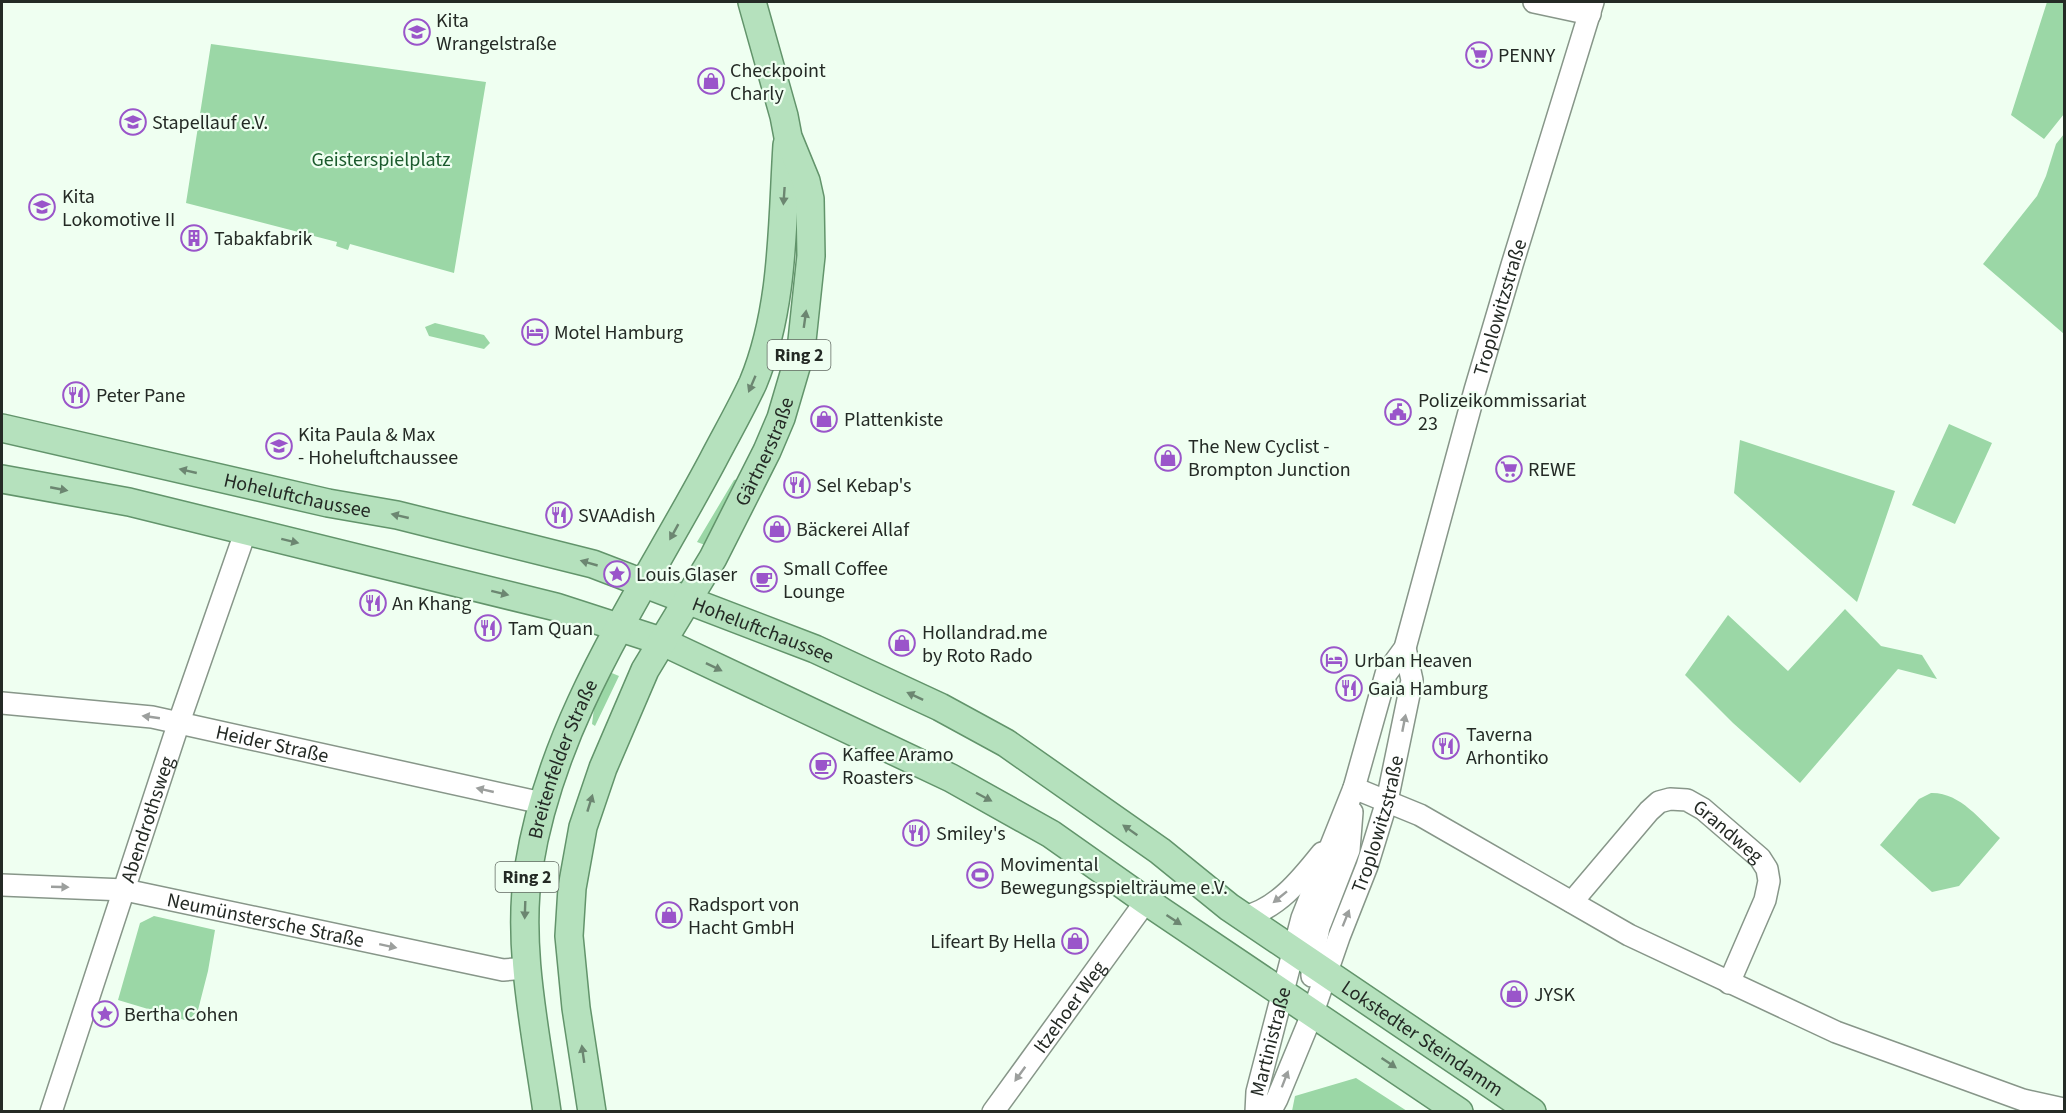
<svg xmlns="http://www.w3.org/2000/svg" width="2066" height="1113" font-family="'Source Sans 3',sans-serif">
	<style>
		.green { fill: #9bd7a6 }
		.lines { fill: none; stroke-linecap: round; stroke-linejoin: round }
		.minor-casing { stroke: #879689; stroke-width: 24 }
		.major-casing { stroke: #62946b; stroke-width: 30 }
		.minor { stroke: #fff; stroke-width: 21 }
		.major { stroke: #b5e1bd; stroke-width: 27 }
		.oneway { fill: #6c8671 }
		.oneway2 { fill: #9c9f9d }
		.labels { text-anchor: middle; stroke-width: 4.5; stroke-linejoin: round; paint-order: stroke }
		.shield { fill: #effff1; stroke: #616a62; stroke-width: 1.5 }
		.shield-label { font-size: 18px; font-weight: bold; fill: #242a25 }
		.poi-label { font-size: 20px; fill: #242a25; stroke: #effff1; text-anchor: start }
		.park-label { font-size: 20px; fill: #1b5b2d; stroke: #effff1 }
		.street-label { font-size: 20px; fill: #242a25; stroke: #effff1 }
	</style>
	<rect width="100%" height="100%" fill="#effff1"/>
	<!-- green -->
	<path class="green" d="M2047,2H2064V114L2044,139L2011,115Z
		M211,44L486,82L454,273L350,244L348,250L336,246L337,242L186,203Z
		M2064,134V334L1983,264L2037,196L2046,176L2056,144Z
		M435,323L484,335L490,343L484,349L429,336L425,327Z
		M1949,424L1992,443L1955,524L1912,505Z
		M1740,440L1895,491L1857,602L1734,493Z
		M738,479L739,481L705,545L697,542L734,480Z
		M1845,609L1881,646L1922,655L1937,679L1898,669L1800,783L1733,723L1685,675L1728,615L1788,671Z
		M607,671L619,676L595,726L592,724L595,700Z
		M1931,793C1960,792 1980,820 2000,838L1959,886L1932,892L1880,845L1919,799Z
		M154,916L215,930L208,971L198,1010L188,1021L118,1000L140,923Z
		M1356,1078L1407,1111H1292L1295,1096Z"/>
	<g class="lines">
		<!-- minor casing -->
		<g class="minor-casing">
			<g id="minor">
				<path d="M1534,2L1590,14"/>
				<path id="s1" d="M2,703L152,717L542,803"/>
				<path d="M1354,788L1420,815L1629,935L1836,1032L2023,1100L2064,1109"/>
				<path id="s2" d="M2,885L125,890L503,970L527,968"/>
				<path id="s3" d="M1572,902L1649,811L1659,802L1670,799L1687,800L1703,809L1760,858L1767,869L1769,881L1765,900L1729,983"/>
				<path d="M1243,917C1277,910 1302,878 1322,853"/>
				<path d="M1312,976V963L1319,927L1349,850L1352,812"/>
				<path id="s4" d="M51,1112L179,722L246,530"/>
				<path id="s5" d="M993,1112L1146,901"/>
				<path id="s6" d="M1256,1112L1257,1092L1302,918L1354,788L1386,674L1405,648L1475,390L1512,265L1593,2"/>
				<path id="s7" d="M1270,1112L1277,1099L1313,1012L1339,937L1367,866L1387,801L1412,680L1405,648"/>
			</g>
		</g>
		<!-- major casing -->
		<g class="major-casing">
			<g id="major">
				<path id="s8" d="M2,428L328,503L397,515L593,564L815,649L940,707L1006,743L1160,851L1229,907L1532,1112"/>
				<path d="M2,479L129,502L556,607L661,641L951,778L1051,834L1146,901L1459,1112"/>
				<path id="s9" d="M547,1112C536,1033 516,945 529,866C553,716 643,592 713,460C726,435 741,409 753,383C784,308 782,224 787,145"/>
				<path id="s10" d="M592,1112L576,1008L569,936L572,888L583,827L603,768L645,670L713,558L767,451L781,418L801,350L811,256L810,199L806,181L788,137L784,116L752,2"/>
			</g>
		</g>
		<!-- minor -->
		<use href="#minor" class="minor"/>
		<!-- major -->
		<use href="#major" class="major"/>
	</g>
	<!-- one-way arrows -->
	<defs><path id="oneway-solid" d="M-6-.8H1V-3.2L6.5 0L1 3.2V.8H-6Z" transform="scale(1.5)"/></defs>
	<g class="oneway">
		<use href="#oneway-solid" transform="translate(784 196) rotate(94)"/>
		<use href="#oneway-solid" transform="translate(805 319) rotate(-82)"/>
		<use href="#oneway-solid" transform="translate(752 384) rotate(113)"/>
		<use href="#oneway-solid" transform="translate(188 471) rotate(-167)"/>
		<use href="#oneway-solid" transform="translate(59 489) rotate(11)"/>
		<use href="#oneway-solid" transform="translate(400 516) rotate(-167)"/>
		<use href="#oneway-solid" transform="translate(674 532) rotate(119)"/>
		<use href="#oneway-solid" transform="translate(290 541) rotate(14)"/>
		<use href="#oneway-solid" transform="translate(589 563) rotate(-164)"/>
		<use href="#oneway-solid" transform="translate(500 593) rotate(14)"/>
		<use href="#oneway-solid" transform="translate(714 667) rotate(26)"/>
		<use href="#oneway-solid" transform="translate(915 696) rotate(-155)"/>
		<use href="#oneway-solid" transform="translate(984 797) rotate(28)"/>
		<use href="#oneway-solid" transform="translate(590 803) rotate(-73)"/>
		<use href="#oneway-solid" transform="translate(1130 830) rotate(-145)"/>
		<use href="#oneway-solid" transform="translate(525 910) rotate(92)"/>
		<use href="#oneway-solid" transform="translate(1174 920) rotate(33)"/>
		<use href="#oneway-solid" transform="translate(583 1054) rotate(-98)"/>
		<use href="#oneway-solid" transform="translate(1389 1063) rotate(34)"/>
	</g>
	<g class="oneway2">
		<use href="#oneway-solid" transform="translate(151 717) rotate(-172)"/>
		<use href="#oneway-solid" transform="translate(1404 723) rotate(-79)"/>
		<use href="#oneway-solid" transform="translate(485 790) rotate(-167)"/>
		<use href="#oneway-solid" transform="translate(60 887) rotate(2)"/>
		<use href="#oneway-solid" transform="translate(1280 897) rotate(141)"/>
		<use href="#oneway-solid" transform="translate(1346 918) rotate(-68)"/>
		<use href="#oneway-solid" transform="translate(388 946) rotate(12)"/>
		<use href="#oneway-solid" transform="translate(1020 1074) rotate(126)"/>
		<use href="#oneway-solid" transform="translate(1285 1079) rotate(-69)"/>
	</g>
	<!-- icons -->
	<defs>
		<g id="school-ring" transform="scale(1.35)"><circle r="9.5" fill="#effff1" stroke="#9a55ca" stroke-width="1.5"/><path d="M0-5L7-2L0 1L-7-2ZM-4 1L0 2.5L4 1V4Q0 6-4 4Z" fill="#9a55ca"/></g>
		<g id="supermarket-ring" transform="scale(1.35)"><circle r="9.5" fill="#effff1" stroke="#9a55ca" stroke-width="1.5"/><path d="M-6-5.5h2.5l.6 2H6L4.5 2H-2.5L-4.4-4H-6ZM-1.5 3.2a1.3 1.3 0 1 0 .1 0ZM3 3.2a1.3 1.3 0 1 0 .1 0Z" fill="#9a55ca"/></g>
		<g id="shop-ring" transform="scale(1.35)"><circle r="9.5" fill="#effff1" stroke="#9a55ca" stroke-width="1.5"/><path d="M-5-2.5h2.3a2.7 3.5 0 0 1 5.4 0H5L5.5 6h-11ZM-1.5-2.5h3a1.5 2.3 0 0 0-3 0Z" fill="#9a55ca"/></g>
		<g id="building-ring" transform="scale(1.35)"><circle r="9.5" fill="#effff1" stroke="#9a55ca" stroke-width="1.5"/><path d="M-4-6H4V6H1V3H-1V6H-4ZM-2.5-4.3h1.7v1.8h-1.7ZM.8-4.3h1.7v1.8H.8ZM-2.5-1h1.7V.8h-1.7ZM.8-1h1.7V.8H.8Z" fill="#9a55ca"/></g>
		<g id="hotel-ring" transform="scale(1.35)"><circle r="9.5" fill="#effff1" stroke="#9a55ca" stroke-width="1.5"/><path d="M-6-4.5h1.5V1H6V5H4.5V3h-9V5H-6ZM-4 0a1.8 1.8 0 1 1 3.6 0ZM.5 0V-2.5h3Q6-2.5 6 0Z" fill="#9a55ca"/></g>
		<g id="restaurant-ring" transform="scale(1.35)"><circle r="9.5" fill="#effff1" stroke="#9a55ca" stroke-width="1.5"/><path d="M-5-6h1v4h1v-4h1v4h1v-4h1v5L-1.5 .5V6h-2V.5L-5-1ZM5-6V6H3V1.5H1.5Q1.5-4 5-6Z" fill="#9a55ca"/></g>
		<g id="civic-ring" transform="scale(1.35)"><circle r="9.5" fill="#effff1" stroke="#9a55ca" stroke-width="1.5"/><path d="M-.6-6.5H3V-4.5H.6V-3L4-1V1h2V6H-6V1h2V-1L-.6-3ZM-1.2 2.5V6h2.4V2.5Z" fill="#9a55ca"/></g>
		<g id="sight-ring" transform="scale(1.35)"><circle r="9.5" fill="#effff1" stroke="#9a55ca" stroke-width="1.5"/><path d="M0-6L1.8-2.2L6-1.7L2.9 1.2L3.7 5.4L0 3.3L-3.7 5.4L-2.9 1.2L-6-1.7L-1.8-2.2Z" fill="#9a55ca"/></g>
		<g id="cafe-ring" transform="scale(1.35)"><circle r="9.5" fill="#effff1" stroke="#9a55ca" stroke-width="1.5"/><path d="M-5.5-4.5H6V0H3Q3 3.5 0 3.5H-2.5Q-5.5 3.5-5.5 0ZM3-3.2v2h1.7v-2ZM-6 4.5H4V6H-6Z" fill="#9a55ca"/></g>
		<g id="stadium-ring" transform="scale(1.35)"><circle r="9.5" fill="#effff1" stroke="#9a55ca" stroke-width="1.5"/><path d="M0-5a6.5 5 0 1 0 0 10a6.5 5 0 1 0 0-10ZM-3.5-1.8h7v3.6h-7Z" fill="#9a55ca"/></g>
	</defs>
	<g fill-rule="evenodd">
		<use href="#school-ring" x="417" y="32"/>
		<use href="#supermarket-ring" x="1479" y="55"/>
		<use href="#shop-ring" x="711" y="81"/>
		<use href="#school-ring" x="133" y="122"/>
		<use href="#school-ring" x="42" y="207"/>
		<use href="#building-ring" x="194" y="238"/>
		<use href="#hotel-ring" x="535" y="332"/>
		<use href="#restaurant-ring" x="76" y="395"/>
		<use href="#civic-ring" x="1398" y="412"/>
		<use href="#shop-ring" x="824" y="419"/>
		<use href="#school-ring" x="279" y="446"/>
		<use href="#shop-ring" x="1168" y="458"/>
		<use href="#supermarket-ring" x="1509" y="469"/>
		<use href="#restaurant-ring" x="797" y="485"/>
		<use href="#restaurant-ring" x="559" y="515"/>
		<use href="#shop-ring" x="777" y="529"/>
		<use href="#sight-ring" x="617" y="574"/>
		<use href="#cafe-ring" x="764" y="579"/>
		<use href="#restaurant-ring" x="373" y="603"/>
		<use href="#restaurant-ring" x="488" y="628"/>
		<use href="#shop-ring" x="902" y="643"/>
		<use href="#hotel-ring" x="1334" y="660"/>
		<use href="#restaurant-ring" x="1349" y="688"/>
		<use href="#restaurant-ring" x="1446" y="746"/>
		<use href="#cafe-ring" x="823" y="766"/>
		<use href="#restaurant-ring" x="916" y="833"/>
		<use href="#stadium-ring" x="980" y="875"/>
		<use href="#shop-ring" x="669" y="915"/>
		<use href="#shop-ring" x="1075" y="941"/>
		<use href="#shop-ring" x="1514" y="994"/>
		<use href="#sight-ring" x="105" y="1014"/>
	</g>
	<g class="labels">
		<!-- shield labels -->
		<g class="shield">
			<rect x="767.5" y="340" width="63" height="30" rx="4.5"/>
			<rect x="495.5" y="862" width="63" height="30" rx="4.5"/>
		</g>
		<g class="shield-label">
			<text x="799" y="361">Ring 2</text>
			<text x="527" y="883">Ring 2</text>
		</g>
		<!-- poi labels -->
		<g class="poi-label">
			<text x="436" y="27">Kita<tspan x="436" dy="23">Wrangelstraße</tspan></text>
			<text x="1498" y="62">PENNY</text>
			<text x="730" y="77">Checkpoint<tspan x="730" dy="23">Charly</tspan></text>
			<text x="152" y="129">Stapellauf e.V.</text>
			<text x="62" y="203">Kita<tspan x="62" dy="23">Lokomotive II</tspan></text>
			<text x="214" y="245">Tabakfabrik</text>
			<text x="554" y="339">Motel Hamburg</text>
			<text x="96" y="402">Peter Pane</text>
			<text x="1418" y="407">Polizeikommissariat<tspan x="1418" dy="23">23</tspan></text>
			<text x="844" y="426">Plattenkiste</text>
			<text x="298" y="441">Kita Paula &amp; Max<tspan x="298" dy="23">- Hoheluftchaussee</tspan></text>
			<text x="1188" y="453">The New Cyclist -<tspan x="1188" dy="23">Brompton Junction</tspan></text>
			<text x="1528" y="476">REWE</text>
			<text x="816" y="492">Sel Kebap's</text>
			<text x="578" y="522">SVAAdish</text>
			<text x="796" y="536">Bäckerei Allaf</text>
			<text x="783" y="575">Small Coffee<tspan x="783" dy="23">Lounge</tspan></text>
			<text x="636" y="581">Louis Glaser</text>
			<text x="392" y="610">An Khang</text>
			<text x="508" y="635">Tam Quan</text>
			<text x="922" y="639">Hollandrad.me<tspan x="922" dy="23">by Roto Rado</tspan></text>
			<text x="1354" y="667">Urban Heaven</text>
			<text x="1368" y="695">Gaia Hamburg</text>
			<text x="1466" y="741">Taverna<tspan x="1466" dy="23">Arhontiko</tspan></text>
			<text x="842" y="761">Kaffee Aramo<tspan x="842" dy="23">Roasters</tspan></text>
			<text x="936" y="840">Smiley's</text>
			<text x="1000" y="871">Movimental<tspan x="1000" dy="23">Bewegungsspielträume e.V.</tspan></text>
			<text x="688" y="911">Radsport von<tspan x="688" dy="23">Hacht GmbH</tspan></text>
			<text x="1056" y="948" text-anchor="end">Lifeart By Hella</text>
			<text x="1534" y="1001">JYSK</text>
			<text x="124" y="1021">Bertha Cohen</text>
		</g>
		<!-- park labels -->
		<g class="park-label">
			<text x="381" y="166">Geisterspielplatz</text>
		</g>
		<!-- street labels -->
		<g class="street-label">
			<text dy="7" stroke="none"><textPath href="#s6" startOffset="844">Troplowitzstraße</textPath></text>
			<text dy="7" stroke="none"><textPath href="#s10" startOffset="706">Gärtnerstraße</textPath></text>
			<text dy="7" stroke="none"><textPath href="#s8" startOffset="303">Hoheluftchaussee</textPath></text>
			<text dy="7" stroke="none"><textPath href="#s8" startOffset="789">Hoheluftchaussee</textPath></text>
			<text dy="7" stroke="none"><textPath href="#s1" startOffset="274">Heider Straße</textPath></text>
			<text dy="7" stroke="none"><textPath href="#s9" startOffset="360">Breitenfelder Straße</textPath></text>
			<text dy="7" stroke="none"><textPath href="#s4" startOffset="308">Abendrothsweg</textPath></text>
			<text dy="7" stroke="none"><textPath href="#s7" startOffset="308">Troplowitzstraße</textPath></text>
			<text dy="7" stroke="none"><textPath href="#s3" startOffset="213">Grandweg</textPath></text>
			<text dy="7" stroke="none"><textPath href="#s2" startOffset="267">Neumünstersche Straße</textPath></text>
			<text dy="7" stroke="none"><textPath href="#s5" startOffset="130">Itzehoer Weg</textPath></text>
			<text dy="7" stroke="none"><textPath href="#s8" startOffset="1568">Lokstedter Steindamm</textPath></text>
			<text dy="7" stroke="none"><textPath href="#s6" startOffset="72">Martinistraße</textPath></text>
		</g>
	</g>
	<!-- border -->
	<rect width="2066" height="1113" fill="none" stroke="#242a25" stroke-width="6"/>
</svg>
